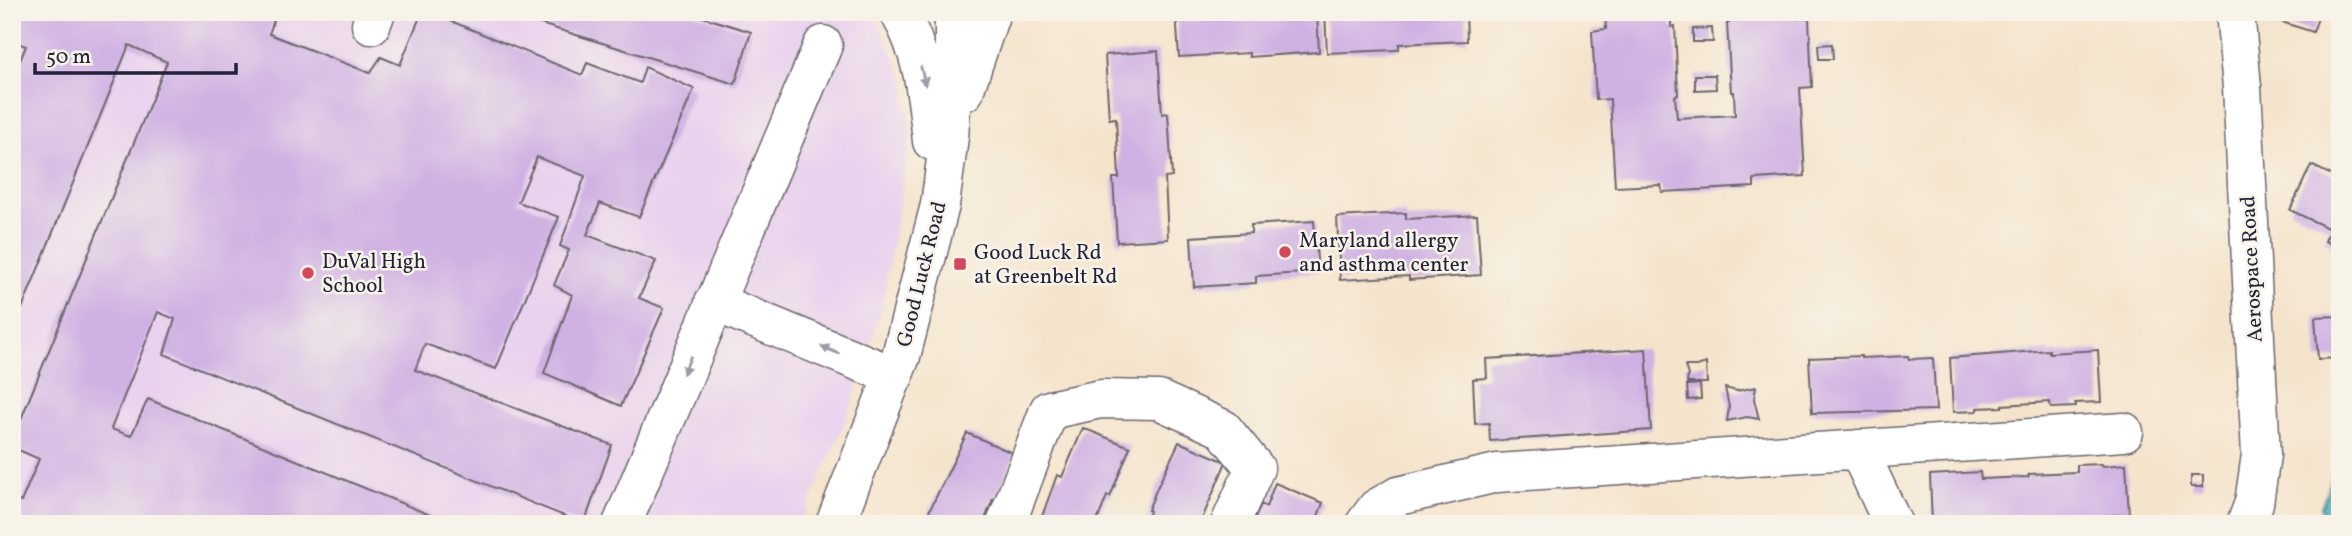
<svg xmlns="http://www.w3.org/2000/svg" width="2352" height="536" font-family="Vollkorn,serif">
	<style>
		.built { fill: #e9d2ee }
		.water { fill: #49b7c4; stroke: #366c80; stroke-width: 2 }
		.building { fill: #cfb1e3 }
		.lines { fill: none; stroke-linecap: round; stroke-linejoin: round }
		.minor-casing { stroke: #6c666e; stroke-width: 41 }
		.major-casing { stroke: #6c666e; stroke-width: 41 }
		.minor { stroke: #fff; stroke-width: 38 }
		.major { stroke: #fff; stroke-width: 38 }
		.oneway { fill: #9c9ca7 }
		.poi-dot { fill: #d1495b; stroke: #f7f3e8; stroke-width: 2.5 }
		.labels { text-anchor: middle; stroke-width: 5; stroke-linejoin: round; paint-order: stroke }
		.poi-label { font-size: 21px; fill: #22223b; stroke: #f7f3e8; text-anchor: start }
		.street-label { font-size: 21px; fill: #22223b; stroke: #f7f3e8 }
	</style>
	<rect width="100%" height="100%" fill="#f7f3e8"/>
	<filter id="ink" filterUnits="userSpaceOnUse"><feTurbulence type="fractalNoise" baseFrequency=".0143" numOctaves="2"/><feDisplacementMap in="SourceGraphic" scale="14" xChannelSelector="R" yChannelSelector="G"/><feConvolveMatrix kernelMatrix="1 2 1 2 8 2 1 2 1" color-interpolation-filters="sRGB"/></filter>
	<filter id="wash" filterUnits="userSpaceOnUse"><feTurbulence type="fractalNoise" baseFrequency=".00686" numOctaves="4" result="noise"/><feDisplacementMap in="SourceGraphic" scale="28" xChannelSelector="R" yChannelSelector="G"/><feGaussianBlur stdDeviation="1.57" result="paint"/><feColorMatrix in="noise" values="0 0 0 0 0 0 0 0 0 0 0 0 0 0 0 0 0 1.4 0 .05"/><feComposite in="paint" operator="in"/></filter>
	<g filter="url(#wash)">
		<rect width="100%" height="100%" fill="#f5e4cc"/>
		<!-- built -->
		<path class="built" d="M12,12H873L904,78L911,138L881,310L853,402L801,524H12Z"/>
		<!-- water -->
		<path class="water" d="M2340,453V524H2325L2321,508Z"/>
		<g id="blocks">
			<!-- building -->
			<path class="building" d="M12,12H277L269,34L370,73L381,57L400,65L422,12H429L582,75L587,63L640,83L645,67L694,89L639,217L600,203L587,235L656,261L639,298L664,308L621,406L544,373L572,295L554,285L569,250L560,246L585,176L537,157L518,202L559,217L496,369L425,344L415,370L612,445L584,524L164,354L175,319L158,312L111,429L131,436L148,399L452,524H12V498L21,502L39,459L12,447V441L167,62L129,45L12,333V80L26,46L12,41Z
				M531,12H687L751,32L735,84L528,20Z
				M1176,12H1317L1319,52L1249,57V53L1179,57Z
				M1325,12H1466L1467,41L1399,44V49L1395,50L1327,53Z
				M1605,12H1671V27L1675,26L1678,95L1675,96L1677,118L1735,115L1734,92H1731L1727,23H1729V12H1797V19L1809,18L1812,87L1800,88L1805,176L1754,179V187L1662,192L1661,185L1615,187L1610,99L1596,100L1592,31L1606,29Z
				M2268,12H2320L2313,32L2266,17Z
				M1712,28L1713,42H1693V29Z
				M1832,44L1833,59H1819L1818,45Z
				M1158,51L1162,114L1168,113L1172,177L1165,178L1168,239L1117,242L1113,178H1119L1116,118L1109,119L1105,55Z
				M1695,75H1715L1716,89L1695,90Z
				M2311,165L2340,179L2339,248L2325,241L2330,229L2290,210Z
				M1406,213V219L1477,215L1481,275L1409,280V276L1340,280L1337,217Z
				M1314,221L1318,272L1256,276V283L1194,287L1191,237L1251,233V225Z
				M2340,316V358L2318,359L2315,317Z
				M1646,349L1651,430L1490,441L1489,423L1475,424L1473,379L1487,378L1486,359Z
				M2049,350V353L2098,350L2101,402L2075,403L2076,407L2051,408L2050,402L2002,405V407L1977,408V411L1953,412L1950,358Z
				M1861,356V358L1908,356L1909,359L1933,358L1936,410L1812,413L1809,358Z
				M1706,363L1707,383H1687L1688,375L1685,366H1697Z
				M1700,384L1701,399L1688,400L1687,385Z
				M1756,387L1754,399L1759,419L1747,417L1727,421L1729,407L1725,388L1737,391Z
				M1083,428L1130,447L1110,497L1107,496L1096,524H1037L1039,518L1041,519L1057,475L1062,477Z
				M967,433L1015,454L996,500L993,499L983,524H923Z
				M1179,442L1226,462L1200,524H1145L1150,511L1148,510L1157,488Z
				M2102,464L2103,466L2126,464L2129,515L2105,516V520H2081L2082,523L2069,524H1932L1930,475L1980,472L1981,479L2028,477L2029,474L2077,472V465Z
				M2191,475H2203V487H2191Z
				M1275,483L1323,503L1315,524H1253L1261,504L1266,507Z"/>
		</g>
	</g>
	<g filter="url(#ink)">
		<use href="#blocks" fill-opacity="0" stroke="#6c666e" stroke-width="2"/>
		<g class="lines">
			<!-- minor casing -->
			<g class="minor-casing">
				<path id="minor" d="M2235,12L2242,87L2261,455L2254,503L2246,524
					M371,25L376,12
					M714,302L894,376
					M1858,449L1893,524
					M622,524L823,45
					M1006,524L1049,410L1101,399L1159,400L1223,429L1255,468L1230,524
					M1365,524L1377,508L1398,496L1497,473L2124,432"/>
			</g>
			<!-- major casing -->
			<g class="major-casing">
				<path id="major" d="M899,12C923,52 927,96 932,141
					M964,92L991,12
					M835,524L901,356L940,205L949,137L954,65V12"/>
			</g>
			<!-- minor -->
			<use href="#minor" class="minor"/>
			<!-- major -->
			<use href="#major" class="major"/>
		</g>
		<!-- one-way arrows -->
		<defs><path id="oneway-solid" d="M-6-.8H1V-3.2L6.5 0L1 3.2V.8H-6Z" transform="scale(1.75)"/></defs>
		<g class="oneway">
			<use href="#oneway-solid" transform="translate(923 76) rotate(77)"/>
			<use href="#oneway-solid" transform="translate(830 350) rotate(-158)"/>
			<use href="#oneway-solid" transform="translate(687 365) rotate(113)"/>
		</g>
	</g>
	<!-- markers -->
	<g class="poi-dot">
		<circle cx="1285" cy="252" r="7"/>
		<rect x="953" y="257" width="14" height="14" rx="3.5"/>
		<circle cx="308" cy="273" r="7"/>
	</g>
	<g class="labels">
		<!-- poi labels -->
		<g class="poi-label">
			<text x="1299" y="247">Maryland allergy<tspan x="1299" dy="24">and asthma center</tspan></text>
			<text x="974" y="259">Good Luck Rd<tspan x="974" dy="24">at Greenbelt Rd</tspan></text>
			<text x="322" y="268">DuVal High<tspan x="322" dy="24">School</tspan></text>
		</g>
		<!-- street labels -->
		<g class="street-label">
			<text transform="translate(2251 269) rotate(-93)" y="7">Aerospace Road</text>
			<text transform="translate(921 274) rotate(-76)" y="7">Good Luck Road</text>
		</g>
	</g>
	<!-- margin -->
	<rect width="2352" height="536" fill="none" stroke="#f7f3e8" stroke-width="42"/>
	<!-- scale -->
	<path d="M35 63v10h201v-10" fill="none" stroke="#22223b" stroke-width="3.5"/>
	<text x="46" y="63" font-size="21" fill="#22223b" stroke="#f7f3e8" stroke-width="5" paint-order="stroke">50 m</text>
</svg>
